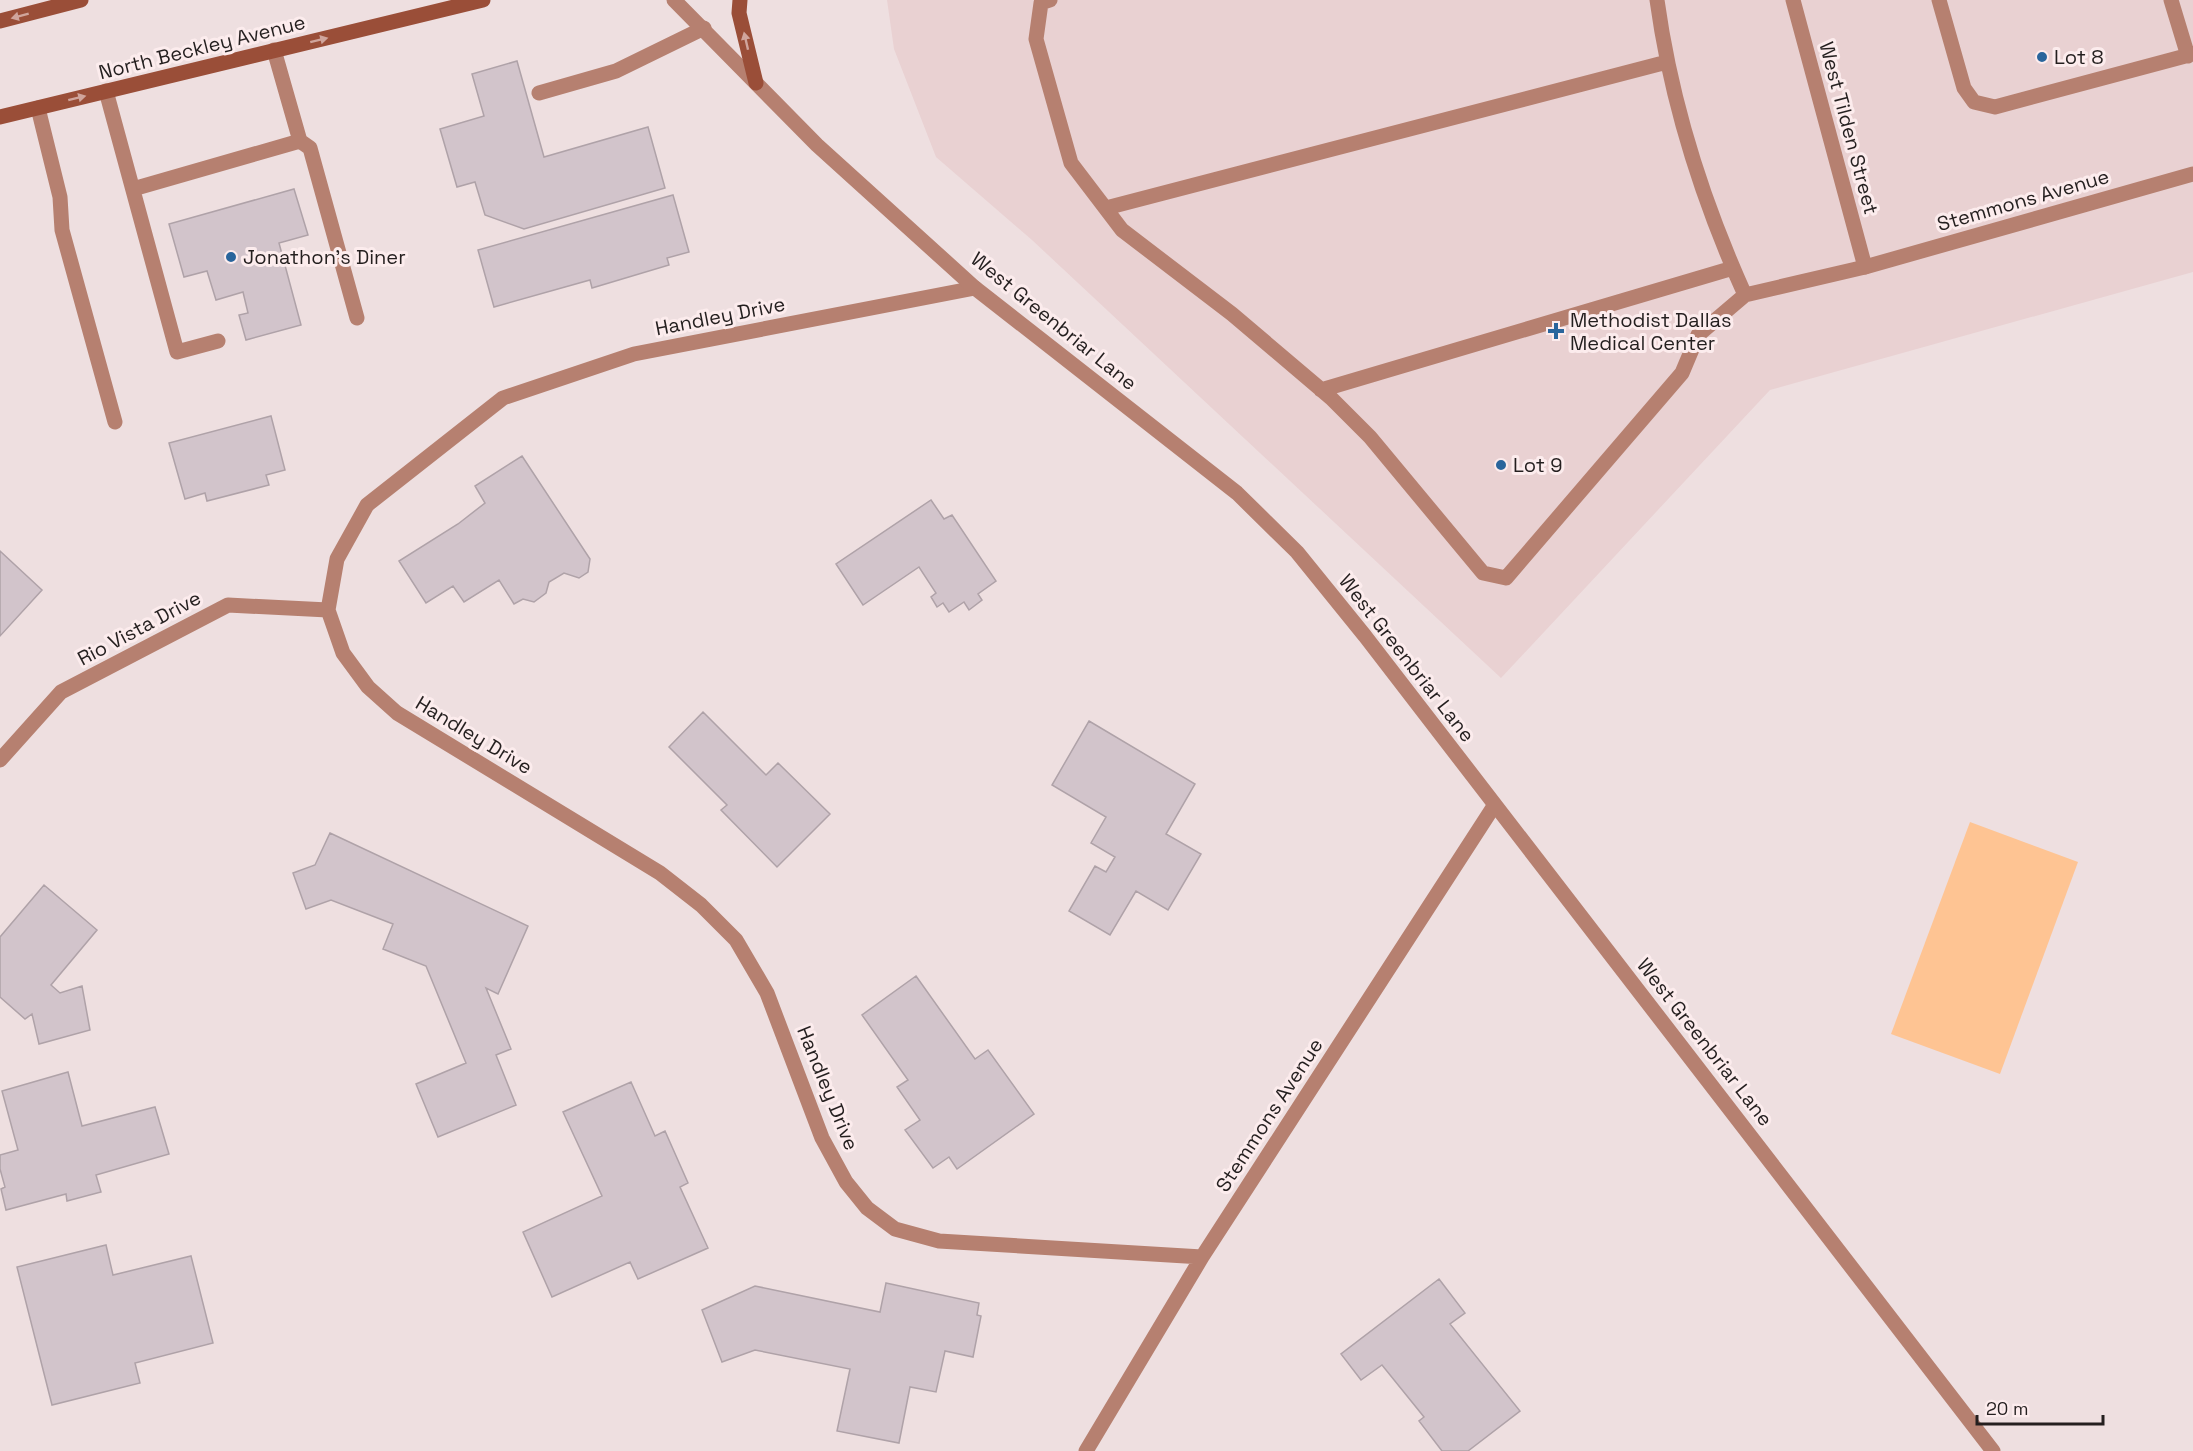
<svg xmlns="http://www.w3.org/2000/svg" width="2193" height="1451" font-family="'Space Grotesk',sans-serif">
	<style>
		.built { fill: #e9d1d2 }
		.pitch { fill: #fec493 }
		.building { fill: #d2c4cb; stroke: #afa2a8; stroke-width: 1.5 }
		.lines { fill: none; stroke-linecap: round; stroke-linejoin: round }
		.service { stroke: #b68070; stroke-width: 15 }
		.minor { stroke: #b68070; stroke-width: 15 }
		.tertiary { stroke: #b68070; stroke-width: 15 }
		.secondary { stroke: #9a4e38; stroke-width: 15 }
		.oneway { fill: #d0a59c }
		.poi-dot { fill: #29659c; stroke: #fceced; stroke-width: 2 }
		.labels { text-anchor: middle; stroke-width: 6; stroke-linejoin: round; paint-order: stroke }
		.street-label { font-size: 20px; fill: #241f1f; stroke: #fceced }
		.poi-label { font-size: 20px; fill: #241f1f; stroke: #fceced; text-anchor: start }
	</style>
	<rect width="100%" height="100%" fill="#eedfe0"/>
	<!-- built -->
	<path class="built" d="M887,0H2193V272L1770,390L1501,678L1032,240L936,157L894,49Z"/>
	<!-- pitch -->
	<path class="pitch" d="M1970,822L2078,862L2000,1074L1891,1034Z"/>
	<!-- building -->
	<path class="building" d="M517,61L544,157L648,127L665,188L524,229L485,215L475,182L457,187L440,129L484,116L472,74Z
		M294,189L308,235L279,243L301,325L246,340L239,315L248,313L243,292L216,300L207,271L184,277L169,224Z
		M673,195L689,252L667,258L669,265L592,288L590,280L494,307L478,250Z
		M271,416L285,470L266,475L269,485L207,501L205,493L185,499L169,443Z
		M522,456L590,559L588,572L579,578L564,573L549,582L546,593L534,602L523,599L514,604L499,580L464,602L453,586L426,603L399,561L458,524L485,503L475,486Z
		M931,500L944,519L952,515L996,581L978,594L982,600L969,610L964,602L949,612L943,603L937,607L931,597L936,593L919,567L863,605L836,564Z
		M0,551L42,590L0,636Z
		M703,712L766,775L778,763L830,814L777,867L721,810L727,805L669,747Z
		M1089,721L1195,784L1166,834L1201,854L1168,910L1136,891L1110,935L1069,911L1095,866L1106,872L1115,857L1091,843L1106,817L1052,785Z
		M330,833L528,926L498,994L486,988L511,1049L496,1055L516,1105L438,1137L416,1084L466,1063L426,966L383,949L393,924L331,900L306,909L293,873L315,865Z
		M44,885L97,930L51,985L60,993L82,986L90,1030L39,1044L32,1014L25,1019L0,997V937Z
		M916,976L975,1059L988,1050L1034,1114L957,1169L949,1157L933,1168L905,1130L920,1120L897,1087L908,1080L862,1015Z
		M68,1072L82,1126L155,1107L169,1154L96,1175L101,1192L67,1201L66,1194L6,1210L1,1189L5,1187L0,1169V1155L18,1150L2,1091Z
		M631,1082L655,1136L665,1131L688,1183L680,1187L708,1248L638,1279L630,1262L552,1297L523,1232L602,1196L563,1112Z
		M106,1245L113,1275L191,1256L213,1343L135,1363L140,1383L52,1405L17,1267Z
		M1439,1279L1465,1313L1450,1324L1520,1411L1468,1451H1442L1419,1421L1424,1417L1382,1365L1361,1380L1341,1354Z
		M886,1283L979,1303L977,1315L981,1316L973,1357L945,1351L936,1392L910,1387L899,1443L837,1431L850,1369L755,1350L722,1362L702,1310L755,1286L880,1312Z"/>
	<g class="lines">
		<!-- service -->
		<path class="service" d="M1050,0L1041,3L1036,39L1071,163L1122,230L1232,314L1331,398L1370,437L1483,573L1506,578L1682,373L1698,335L1745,295L1865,267
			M1657,0C1671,102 1703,202 1745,295
			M1939,0L1964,88L1974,102L1995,107L2193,54
			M2171,0L2188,56
			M106,91L177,352L218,341
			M539,93L616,71L704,28
			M38,108L60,197L62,230L115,422
			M300,141L310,148L357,318
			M133,189L300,141L274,50
			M1106,208L1667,62
			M1321,390L1733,268"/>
		<!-- minor -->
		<path class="minor" d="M1793,0L1865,267L2193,174
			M975,288L634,354L503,398L367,505L337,559L328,610L343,653L368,687L397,713L660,873L701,905L736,940L767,993L822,1138L846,1182L867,1208L895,1229L939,1241L1202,1257
			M0,760L61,692L228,605L328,610
			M1086,1451L1202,1257L1494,806"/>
		<!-- tertiary -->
		<path class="tertiary" d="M674,0L817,145L975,288L1237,493L1297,552L1365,636L1993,1451"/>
		<!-- secondary -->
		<path class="secondary" d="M740,0L739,13L756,83
			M0,21L81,0
			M0,117L483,0"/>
	</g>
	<!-- one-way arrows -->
	<defs><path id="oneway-solid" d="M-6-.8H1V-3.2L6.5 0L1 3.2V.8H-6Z" transform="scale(1.5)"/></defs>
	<g class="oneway">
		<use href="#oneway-solid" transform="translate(20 16) rotate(165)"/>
		<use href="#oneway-solid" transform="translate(319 40) rotate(-14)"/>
		<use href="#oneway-solid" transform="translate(746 41) rotate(-103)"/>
		<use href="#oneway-solid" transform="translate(77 98) rotate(-14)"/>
	</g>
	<!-- markers -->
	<g class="poi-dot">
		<circle cx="2042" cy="57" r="6"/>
		<circle cx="231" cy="257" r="6"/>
		<path d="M1553 322h6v6h6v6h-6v6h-6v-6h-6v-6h6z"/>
		<circle cx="1501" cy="465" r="6"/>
	</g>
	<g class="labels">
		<!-- street labels -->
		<g class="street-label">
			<text transform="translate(202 47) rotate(-14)" y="7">North Beckley Avenue</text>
			<text transform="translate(1849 128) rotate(75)" y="7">West Tilden Street</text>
			<text transform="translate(2023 200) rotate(-16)" y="7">Stemmons Avenue</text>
			<text transform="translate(720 316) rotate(-11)" y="7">Handley Drive</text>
			<text transform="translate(1054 321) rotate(39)" y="7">West Greenbriar Lane</text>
			<text transform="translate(139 628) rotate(-28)" y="7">Rio Vista Drive</text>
			<text transform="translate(1407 658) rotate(52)" y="7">West Greenbriar Lane</text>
			<text transform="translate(474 735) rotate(31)" y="7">Handley Drive</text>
			<text transform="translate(1705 1042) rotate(52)" y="7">West Greenbriar Lane</text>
			<text transform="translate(828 1088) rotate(68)" y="7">Handley Drive</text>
			<text transform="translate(1269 1115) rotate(-57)" y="7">Stemmons Avenue</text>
		</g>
		<!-- poi labels -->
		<g class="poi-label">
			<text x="2054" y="64">Lot 8</text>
			<text x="243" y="264">Jonathon's Diner</text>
			<text x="1570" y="327">Methodist Dallas<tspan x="1570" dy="23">Medical Center</tspan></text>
			<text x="1513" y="472">Lot 9</text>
		</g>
	</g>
	<!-- scale -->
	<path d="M1977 1415v9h126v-9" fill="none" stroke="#241f1f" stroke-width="3"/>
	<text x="1986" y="1415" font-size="18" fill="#241f1f" stroke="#fceced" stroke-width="4.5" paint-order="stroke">20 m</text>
</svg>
